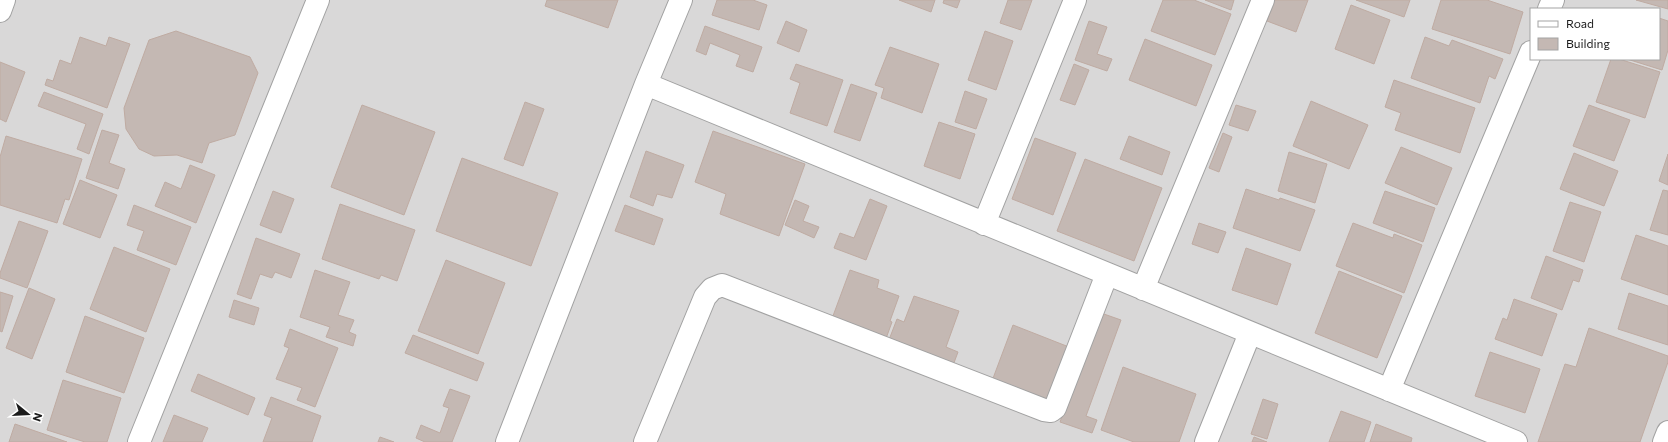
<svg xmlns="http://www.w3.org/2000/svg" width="1668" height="442" font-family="Commissioner,sans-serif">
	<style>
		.residential { fill: #d9d8d8; fill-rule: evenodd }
		.building { fill: #c4b8b3; stroke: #bfaba2 }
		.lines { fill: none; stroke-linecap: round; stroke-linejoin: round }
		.minor-casing { stroke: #a2a2a2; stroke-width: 24 }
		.minor { stroke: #fff; stroke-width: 22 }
	</style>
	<rect width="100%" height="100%" fill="#ede7e0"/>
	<!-- residential -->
	<path class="residential" d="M0,0H1668V442H0ZM1531,9H1659V59H1531Z"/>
	<!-- building -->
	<path class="building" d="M547,0H618L608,28L545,6Z
		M717,0H753L767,5L759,30L712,15Z
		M899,0H935L931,12Z
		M944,0H960L957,8L943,3Z
		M1008,0H1032L1021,30L1000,23Z
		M1163,0H1194L1231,14L1215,55L1151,31Z
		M1205,0H1234L1231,10Z
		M1275,0H1308L1296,32L1267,21Z
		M1356,0H1410L1404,17Z
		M1441,0H1487L1523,12L1510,54L1432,29Z
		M1636,0H1668V9Z
		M1351,5L1390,20L1374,64L1335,49Z
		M1659,18L1668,21V50L1662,70L1627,59H1659Z
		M786,21L807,30L799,52L777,43Z
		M1089,21L1107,27L1097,54L1112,59L1107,71L1075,60Z
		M705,26L762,47L753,72L736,66L740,55L710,43L706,55L696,51Z
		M176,31L250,57L258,73L235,135L209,143L202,163L177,155L154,156L139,149L126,129L124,108L149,40Z
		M985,31L1013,41L996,90L968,80Z
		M80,37L106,46L109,37L130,44L107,108L45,85L47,79L53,81L60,60L71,64Z
		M1425,37L1449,46L1452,40L1503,59L1495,79L1489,76L1480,103L1411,78Z
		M1145,39L1212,65L1196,106L1129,80Z
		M890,47L939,64L922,113L881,98L884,88L875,85Z
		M1611,59H1619L1660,72L1645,118L1596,102Z
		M0,62L25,72L6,122L0,119Z
		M796,64L843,80L827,126L790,113L800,83L790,79Z
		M1074,64L1089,70L1075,105L1060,100Z
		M1394,80L1475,108L1460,153L1395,130L1401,113L1385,107Z
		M851,84L877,93L860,141L834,132Z
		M965,91L987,99L976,129L955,122Z
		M44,92L103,114L89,154L77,149L86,124L38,106Z
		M1311,101L1368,125L1349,169L1293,146Z
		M525,102L544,109L523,166L504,159Z
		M362,105L435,132L404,215L331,187Z
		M1236,105L1256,111L1248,131L1229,125Z
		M1589,105L1630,120L1614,161L1573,146Z
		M939,122L975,134L960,179L924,166Z
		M102,130L119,135L109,163L125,169L118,189L86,178Z
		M713,131L805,164L779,236L720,214L726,194L695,182Z
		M1223,133L1232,137L1219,172L1209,168Z
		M6,136L82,159L69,200L65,199L57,223L0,205V157Z
		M1129,136L1170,152L1162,175L1120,159Z
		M1035,138L1076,153L1053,215L1012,199Z
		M1401,147L1452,168L1437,205L1385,183Z
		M646,151L684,165L672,198L657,194L653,206L630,197Z
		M1289,152L1327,164L1315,203L1278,191Z
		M1574,153L1618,171L1604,206L1560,189Z
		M1668,154V185L1659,181Z
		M462,158L558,193L531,266L436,231Z
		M1085,159L1162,188L1134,261L1057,231Z
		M190,165L215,175L196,223L155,206L165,182L181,189Z
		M80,180L117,195L100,238L63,224Z
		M1246,189L1279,200L1280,198L1315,210L1300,251L1233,228Z
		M1663,190L1668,191V235L1650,230Z
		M273,191L294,199L281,233L260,225Z
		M1385,191L1435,208L1423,242L1373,223Z
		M870,199L887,206L866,260L834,248L840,233L854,238Z
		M795,200L809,206L803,221L819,227L814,238L785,225Z
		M1570,202L1601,212L1584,262L1553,251Z
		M340,204L415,230L397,281L381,275L379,279L322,259Z
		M134,205L191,227L176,265L137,250L144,231L127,225Z
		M625,205L663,219L654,245L615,231Z
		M19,221L48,231L27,288L0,278V273Z
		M1199,223L1226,232L1218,253L1192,244Z
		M1353,223L1393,238L1394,234L1422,245L1404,293L1336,266Z
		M1636,235L1668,246V295L1621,279Z
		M256,238L300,254L291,278L275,272L272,278L260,274L251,299L237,294Z
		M114,247L170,269L146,332L90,309Z
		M1246,248L1291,264L1277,305L1232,290Z
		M1546,256L1583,270L1579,282L1573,280L1562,310L1531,298Z
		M446,260L505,283L478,354L418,331Z
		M315,270L350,282L338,315L354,320L349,332L356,335L353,346L326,337L330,327L300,317Z
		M850,270L879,280L877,288L899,296L890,321L892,322L884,344L830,324Z
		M1339,271L1402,296L1377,358L1315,333Z
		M29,288L55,299L32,359L6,348Z
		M0,292L13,296L2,332L0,331Z
		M1629,293L1668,306V345L1618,329Z
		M914,296L959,311L946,347L958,352L952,368L887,345L897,319L904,322Z
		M1514,299L1557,314L1542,356L1495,339L1503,318L1507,320Z
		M234,300L259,308L254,325L229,317Z
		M1101,313L1121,320L1086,416L1097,420L1092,433L1060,422Z
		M85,316L144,338L124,393L66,372Z
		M1013,325L1069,347L1049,402L992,381Z
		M1589,328L1668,356V362L1640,442H1538L1565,364L1576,367Z
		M290,329L338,348L315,407L297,400L302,388L276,379L289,348L284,346Z
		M413,335L484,363L477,381L405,353Z
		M1490,352L1540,369L1525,413L1475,396Z
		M1123,367L1196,394L1179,442H1134L1101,430Z
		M198,374L255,398L248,415L191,391Z
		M63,380L121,398L107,442H85L47,430Z
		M450,389L470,396L452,442H425L416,438L421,425L440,433L449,408L443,406Z
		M271,397L321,416L312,442H263L272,418L264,415Z
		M1263,399L1278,404L1267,439L1251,434Z
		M1341,411L1371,422L1364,442H1329Z
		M174,415L208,428L202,442H163Z
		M15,424L67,442H9Z
		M1376,424L1412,438L1411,442H1370Z
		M380,437L394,442H378Z
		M1254,437L1267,442H1252Z"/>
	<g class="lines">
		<!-- minor casing -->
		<g class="minor-casing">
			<path id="minor" d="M1549,9L1553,0
				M0,11L4,0
				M646,84L1516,442
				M984,224L1075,0
				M1143,289L1263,0
				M1389,390L1531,52
				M139,442L318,0
				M507,442L646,84L681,0
				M645,442L705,297L712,289L722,285L1044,410L1051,411L1055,408L1107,274
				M1206,442L1250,333
				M1664,442L1668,432"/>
		</g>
		<!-- minor -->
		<use href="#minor" class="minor"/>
	</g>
	<!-- legend -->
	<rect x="1530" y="8" width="130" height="52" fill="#ffffff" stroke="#a4a4a4"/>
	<rect x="1538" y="21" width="20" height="6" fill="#ffffff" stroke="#a4a4a4"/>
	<text x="1566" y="28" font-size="12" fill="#1b1b1b">Road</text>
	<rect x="1538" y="38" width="20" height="12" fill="#c4b8b3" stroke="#a4a4a4"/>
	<text x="1566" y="48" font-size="12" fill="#1b1b1b">Building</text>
	<!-- north arrow -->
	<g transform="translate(28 414) rotate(108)" stroke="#ffffff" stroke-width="3" paint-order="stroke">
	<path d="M0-3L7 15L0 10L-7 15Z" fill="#1b1b1b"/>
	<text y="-6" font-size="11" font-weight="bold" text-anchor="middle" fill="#1b1b1b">N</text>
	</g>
</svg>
